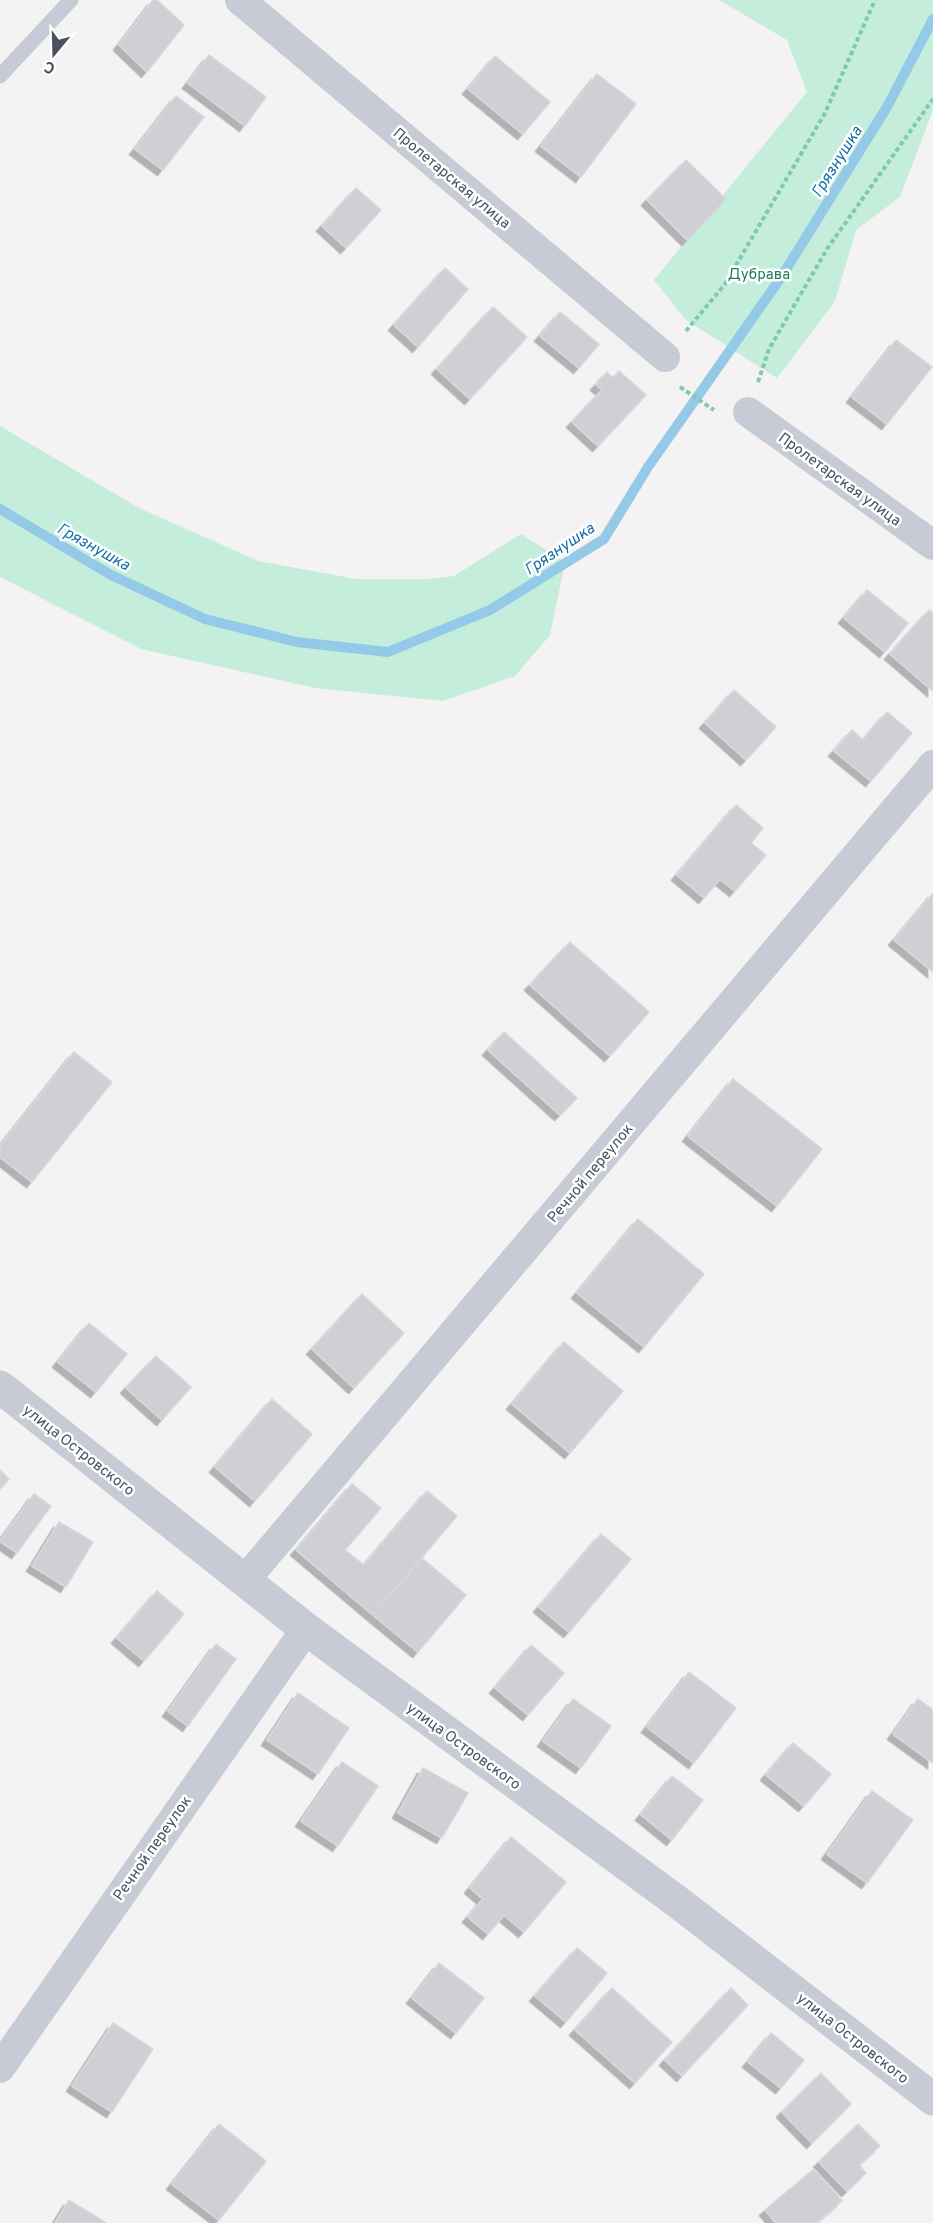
<svg xmlns="http://www.w3.org/2000/svg" width="933" height="2223" font-family="Overpass,sans-serif">
	<style>
		.green { fill: #c4eddb }
		.lines { fill: none; stroke-linecap: round; stroke-linejoin: round }
		.stream { stroke: #94c9e8; stroke-width: 10 }
		.building { fill: #cfd0d5; stroke: #d6d7dc; stroke-width: 1.5; filter: url(#shadow) }
		.path { stroke: #7dcab0; stroke-width: 4; stroke-dasharray: 4.5 3; stroke-linecap: butt }
		.service { stroke: #c6cbd5; stroke-width: 15 }
		.minor { stroke: #c6cbd5; stroke-width: 30 }
		.tertiary { stroke: #c6cbd5; stroke-width: 33 }
		.labels { text-anchor: middle; stroke-width: 5; stroke-linejoin: round; paint-order: stroke }
		.street-label { font-size: 15px; fill: #4a515e; stroke: #fff }
		.park-label { font-size: 15px; fill: #1d7d5c; stroke: #fff }
		.water-label { font-size: 16px; font-style: italic; fill: #1570a6; stroke: #fff }
	</style>
	<defs>
		<filter id="shadow"><feDropShadow dx="-5.5" dy="5.5" stdDeviation="0" flood-color="#0004"/></filter>
	</defs>
	<rect width="100%" height="100%" fill="#f4f2f2"/>
	<!-- green -->
	<path class="green" d="M719,0H933V110L900,197L856,230L835,301L777,378L686,320L654,280L807,92L787,40Z
		M0,426L139,508L258,561L356,579H430L454,576L521,534L565,562L550,635L515,676L443,701L315,688L141,649L0,577Z"/>
	<g class="lines">
		<!-- stream -->
		<path class="stream" d="M0,509L111,575L205,619L297,642L388,652L490,610L604,539L648,467L780,279L887,107L933,19"/>
	</g>
	<!-- building -->
	<path class="building" d="M153,0H157L184,25L147,72L119,45Z
		M209,55L266,97L245,126L188,83Z
		M495,56L550,102L523,134L468,89Z
		M597,74L636,104L581,177L541,146Z
		M176,96L204,117L163,170L135,149Z
		M686,160L726,199L687,240L647,200Z
		M356,188L381,210L346,248L322,226Z
		M445,268L468,289L418,347L394,325Z
		M493,307L527,337L470,399L437,369Z
		M560,312L599,344L579,368L540,336Z
		M896,340L932,367L887,424L852,397Z
		M619,371L646,395L598,446L572,422L602,390L596,385L607,372L613,378Z
		M867,590L908,623L885,652L844,618Z
		M929,610L933,613V691L890,654Z
		M734,690L776,727L746,760L705,723Z
		M887,712L912,733L871,781L834,751L852,730L863,740Z
		M736,805L763,828L751,843L766,855L735,891L720,879L704,898L677,875Z
		M933,893V972L894,940Z
		M570,942L649,1012L610,1056L530,985Z
		M504,1032L577,1098L560,1115L488,1050Z
		M74,1052L112,1082L32,1182L0,1157V1146Z
		M733,1079L822,1149L777,1206L688,1136Z
		M638,1219L704,1274L644,1347L577,1293Z
		M362,1294L404,1333L354,1388L312,1349Z
		M89,1323L127,1354L96,1392L58,1362Z
		M564,1342L623,1391L570,1453L512,1404Z
		M156,1356L191,1387L162,1420L126,1388Z
		M272,1399L312,1434L255,1501L215,1467Z
		M0,1470L9,1479L0,1489Z
		M352,1484L381,1508L345,1550L364,1565L427,1491L457,1516L373,1615L296,1550Z
		M34,1494L51,1506L17,1553L0,1541Z
		M59,1522L93,1542L66,1587L32,1566Z
		M601,1534L631,1559L569,1632L539,1607Z
		M422,1558L466,1595L418,1652L373,1615Z
		M157,1591L184,1614L144,1661L117,1638Z
		M216,1644L236,1659L188,1726L168,1711Z
		M531,1645L564,1673L528,1715L495,1688Z
		M689,1672L736,1708L694,1763L647,1727Z
		M298,1693L349,1728L318,1774L267,1740Z
		M573,1699L611,1726L581,1768L543,1741Z
		M918,1699L933,1710V1763L893,1734Z
		M793,1743L831,1774L804,1806L766,1775Z
		M342,1762L378,1786L338,1846L301,1821Z
		M423,1768L468,1793L442,1838L398,1813Z
		M672,1776L703,1800L672,1840L641,1815Z
		M872,1791L913,1820L867,1883L827,1854Z
		M511,1837L566,1882L524,1932L504,1915L488,1934L468,1917L483,1899L470,1888Z
		M577,1948L607,1973L566,2022L535,1996Z
		M439,1963L484,1998L456,2033L412,1998Z
		M612,1988L672,2042L635,2083L575,2030Z
		M731,1988L748,2005L682,2076L665,2060Z
		M113,2023L153,2049L112,2112L72,2086Z
		M771,2033L804,2060L781,2088L748,2062Z
		M821,2073L851,2104L812,2143L782,2112Z
		M219,2124L266,2161L219,2220L172,2184Z
		M858,2124L880,2146L859,2165L866,2173L847,2191L819,2162Z
		M814,2169L842,2201L816,2223H776L765,2210Z
		M69,2200L106,2223H55Z"/>
	<g class="lines">
		<!-- path -->
		<path class="path" d="M686,331L725,284L825,113L875,0
			M758,382L769,349L827,249L933,99
			M680,387L714,410"/>
		<!-- service -->
		<path class="service" d="M0,76L71,0"/>
		<!-- minor -->
		<path class="minor" d="M240,0L665,357
			M748,412L933,545
			M245,1580L933,765
			M0,2068L306,1629"/>
		<!-- tertiary -->
		<path class="tertiary" d="M0,1387L306,1629L675,1900L933,2099"/>
	</g>
	<g class="labels">
		<!-- street labels -->
		<g class="street-label">
			<text transform="translate(452 178) rotate(40)" y="5">Пролетарская улица</text>
			<text transform="translate(840 479) rotate(36)" y="5">Пролетарская улица</text>
			<text transform="translate(590 1173) rotate(-50)" y="5">Речной переулок</text>
			<text transform="translate(79 1450) rotate(38)" y="5">улица Островского</text>
			<text transform="translate(464 1746) rotate(36)" y="5">улица Островского</text>
			<text transform="translate(152 1848) rotate(-55)" y="5">Речной переулок</text>
			<text transform="translate(853 2038) rotate(38)" y="5">улица Островского</text>
		</g>
		<!-- park labels -->
		<g class="park-label">
			<text x="759" y="279">Дубрава</text>
		</g>
		<!-- water labels -->
		<g class="water-label">
			<text transform="translate(836 161) rotate(-58)" y="6">Грязнушка</text>
			<text transform="translate(94 546) rotate(29)" y="6">Грязнушка</text>
			<text transform="translate(559 548) rotate(-34)" y="6">Грязнушка</text>
		</g>
	</g>
	<!-- north arrow -->
	<g transform="translate(54 54) rotate(199)" stroke="#ffffff" stroke-width="4.5" paint-order="stroke">
	<path d="M0-4.5L10 22L0 15L-10 22Z" fill="#4a515e"/>
	<text y="-9" font-size="16" font-weight="bold" text-anchor="middle" fill="#4a515e">С</text>
	</g>
</svg>
